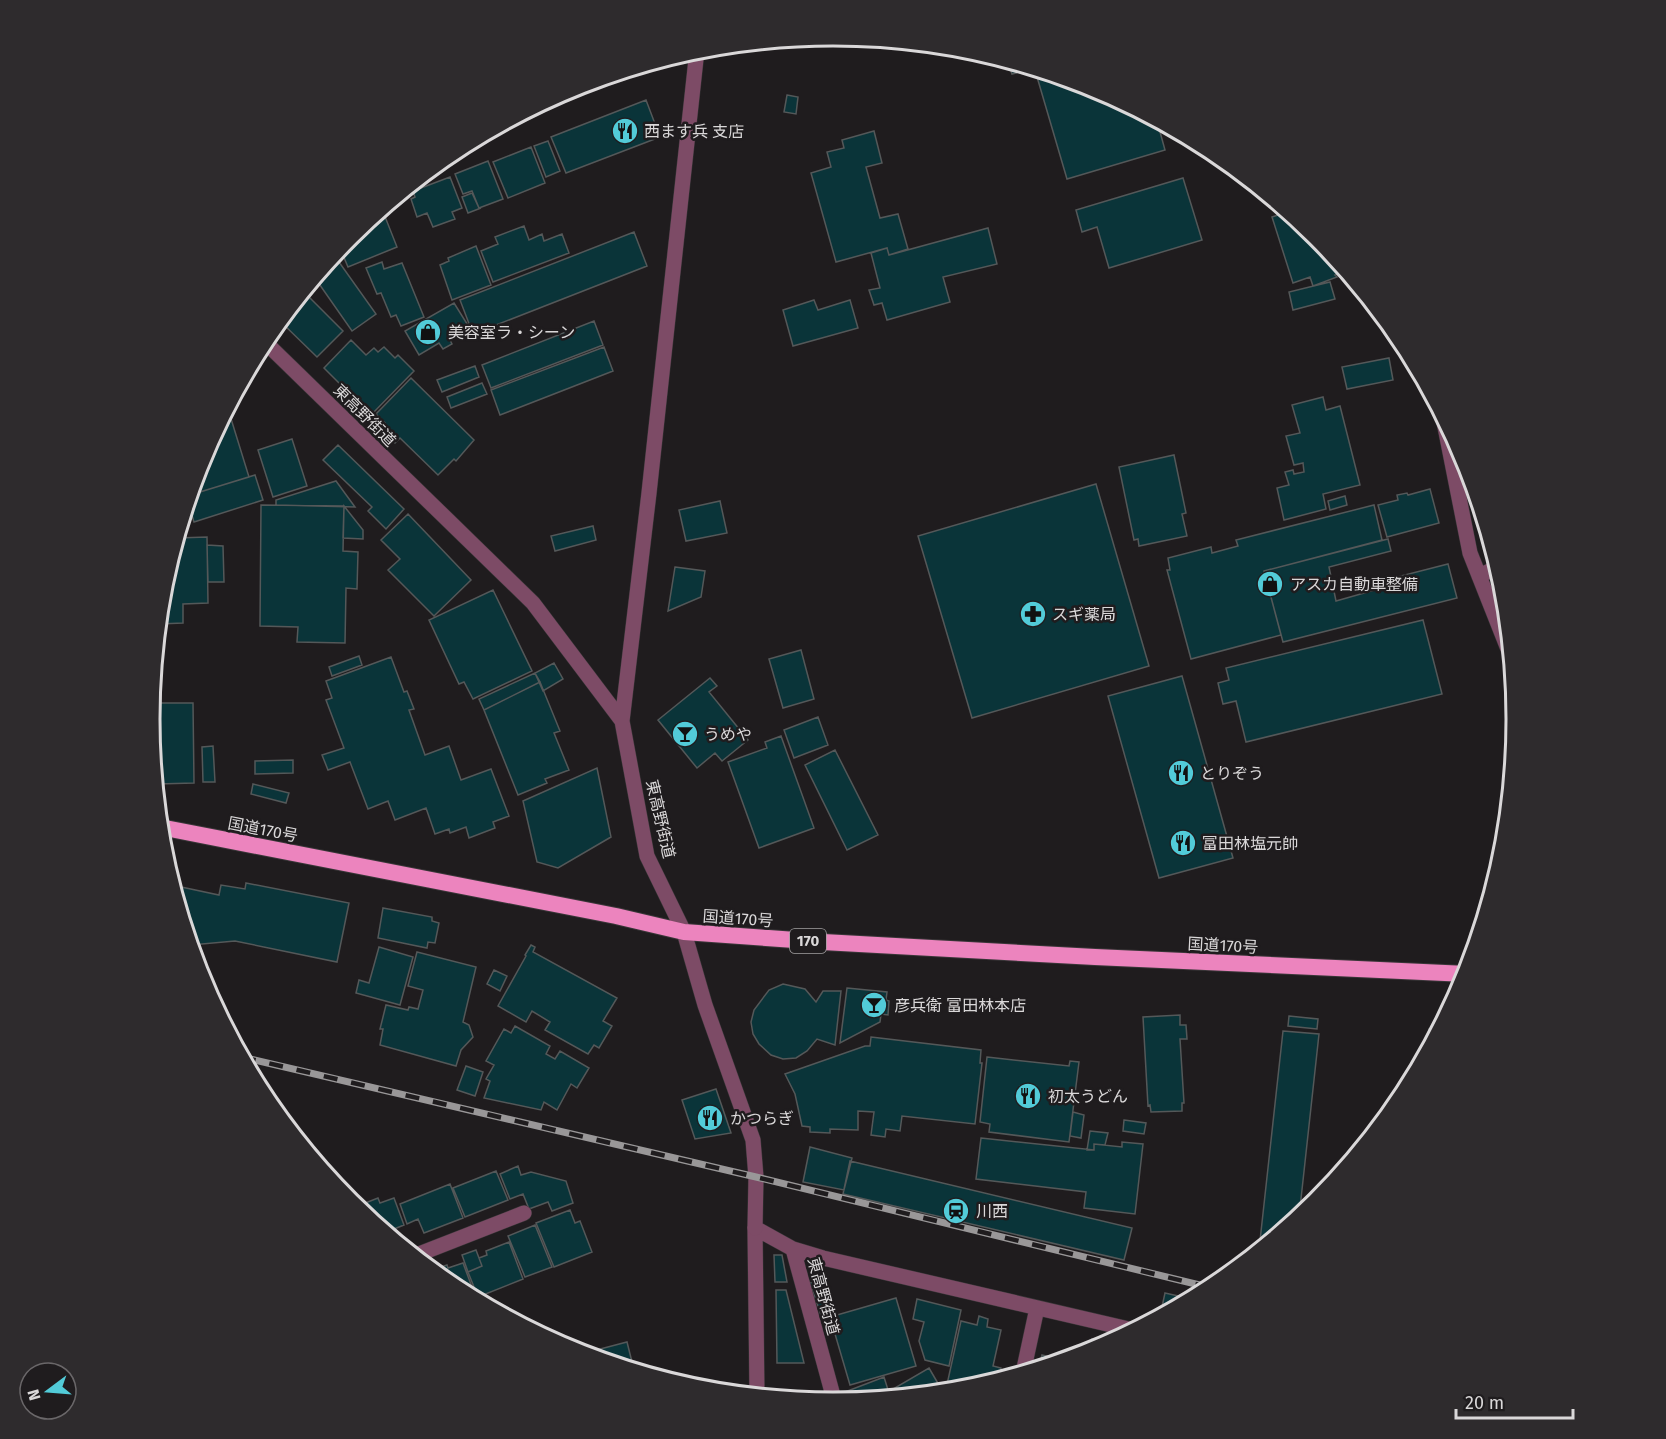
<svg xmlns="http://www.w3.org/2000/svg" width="1666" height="1439" font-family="'Fira Sans','Noto Sans JP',sans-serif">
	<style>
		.building { fill: #0a3439; stroke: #545859; stroke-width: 1.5 }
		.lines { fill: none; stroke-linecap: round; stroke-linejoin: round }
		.minor-casing { stroke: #393638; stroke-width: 16 }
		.tertiary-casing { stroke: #393638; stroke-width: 16 }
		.trunk-casing { stroke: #393638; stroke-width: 18 }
		.minor { stroke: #7d4b66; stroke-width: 15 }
		.tertiary { stroke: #7d4b66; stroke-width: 15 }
		.trunk { stroke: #ec84be; stroke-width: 16 }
		.rail-casing { stroke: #999798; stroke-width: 7 }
		.rail { stroke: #1f1c1e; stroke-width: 4.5; stroke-dasharray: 14; stroke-linecap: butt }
		.labels { text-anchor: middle; stroke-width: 5; stroke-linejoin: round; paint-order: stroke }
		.shield { fill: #1f1c1e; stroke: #a2a0a1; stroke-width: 1.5 }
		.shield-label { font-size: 15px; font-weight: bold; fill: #dad8d9 }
		.poi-label { font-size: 16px; fill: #dad8d9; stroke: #1f1c1e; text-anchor: start }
		.street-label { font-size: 16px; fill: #dad8d9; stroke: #1f1c1e }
		.rim { fill: none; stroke: #dad8d9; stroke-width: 3 }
	</style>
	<rect width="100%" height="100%" fill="#1f1c1e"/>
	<!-- building -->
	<path class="building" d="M1008,62L1031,69L1012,74Z
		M1035,70L1095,88L1157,121L1165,150L1067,179Z
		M787,95L798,97L796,114L784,112Z
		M646,100L660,137L566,173L551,137Z
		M874,131L882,163L866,167L880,218L898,214L908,249L889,255L887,248L836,262L811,173L831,167L827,152L844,148L842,140Z
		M548,141L560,171L546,177L534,146Z
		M531,147L545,183L508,198L493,162Z
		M488,161L503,199L479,208L472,191L463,194L455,174Z
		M450,177L462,208L452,212L455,219L433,227L427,213L417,217L411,199L415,197L413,191Z
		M1183,178L1202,240L1109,268L1097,227L1082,232L1076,210Z
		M472,193L479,208H481L468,213L462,197Z
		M382,209L397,247L348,267L340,248L350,236Z
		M1287,212L1317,236L1342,268L1343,272L1335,275L1337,277L1313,286L1310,277L1293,283L1272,217Z
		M524,226L529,240L542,234L544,241L562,234L569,253L493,282L481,251L498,244L495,237Z
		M988,228L997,264L943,277L950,302L887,320L882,303L874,305L869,290L880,288L871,253L887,248L889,255Z
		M634,232L647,266L473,334L460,300Z
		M476,246L491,285L452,300L440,265L449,261L448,258Z
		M334,255L376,314L352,331L315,278Z
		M382,262L384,269L402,263L424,317L401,326L396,315L391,317L381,293L377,294L366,268Z
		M1330,282L1335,299L1293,310L1289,292Z
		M304,292L343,331L317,357L280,321Z
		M814,300L818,310L850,300L858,328L793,346L783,310Z
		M454,303L469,327L449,338L452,344L443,349L439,343L419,355L405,331Z
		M594,321L603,345L491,388L482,365Z
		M351,340L366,355L374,348L378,352L384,347L395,358L398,355L414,371L371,415L324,368Z
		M604,347L613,371L500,415L491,390Z
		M1389,358L1393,380L1347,389L1342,367Z
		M475,366L479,377L442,392L437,380Z
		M411,378L474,440L456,461L454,459L438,475L400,438L395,443L380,428L385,423L376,414Z
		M482,383L487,394L451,408L447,397Z
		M1323,397L1326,410L1340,406L1360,485L1323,494L1326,509L1284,520L1277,488L1289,485L1285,472L1293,470L1294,474L1304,472L1303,463L1294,465L1286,436L1300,433L1292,405Z
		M228,409L249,477L190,495L202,458Z
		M292,439L307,486L273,497L258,450Z
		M338,445L404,509L386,529L368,511L372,507L323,460Z
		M1174,455L1186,513L1182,514L1187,536L1139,546L1138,539L1134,540L1119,467Z
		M255,475L263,500L194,522L188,502L190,495Z
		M336,481L355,507L276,505V500Z
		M1096,484L1149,666L972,718L918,536Z
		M1430,489L1439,523L1387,537L1378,505L1398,500L1397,495L1407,493L1408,495Z
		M1345,496L1347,505L1330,510L1328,501Z
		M720,501L727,533L686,541L679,510Z
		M261,505L344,506L343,551L358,552L357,589L346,588L345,643L297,642L298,627L260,626Z
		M1374,505L1382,540L1264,571L1281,635L1191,659L1167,570H1170L1168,558L1211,547L1212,553L1238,546L1236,540Z
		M344,506L363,530V539L343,538Z
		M408,514L471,580L434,616L388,570L400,559L381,540Z
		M593,526L596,540L555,551L551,536Z
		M207,537L208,603L183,604V623L159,624L163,586L177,538Z
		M1388,539L1391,551L1329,567L1336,601L1389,586V579L1448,564L1457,598L1283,642L1264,571Z
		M207,545L223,546L224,582H208Z
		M675,567L705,571L701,597L668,611Z
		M493,590L532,671L473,699L464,682L459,684L429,620Z
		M1423,620L1442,694L1246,742L1236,701L1223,704L1218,683L1229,680L1226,668Z
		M801,650L814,699L783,708L769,659Z
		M359,656L362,665L332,676L329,667Z
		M391,657L404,692L407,691L414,709L409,710L425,755L449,746L461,780L491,769L509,816L493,822L495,828L469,838L466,827L450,833L449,829L435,834L426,808L395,820L388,801L368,809L350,762L328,770L322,755L344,748L326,700L332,698L326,681Z
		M554,663L563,679L543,691L535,673Z
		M535,673L540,682L484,710L479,699Z
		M1182,676L1233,858L1159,878L1108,696Z
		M710,678L717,686L709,692L748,740L722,761L715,753L697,768L658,720Z
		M540,682L560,731L554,733L569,770L545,779L547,783L518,795L484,710Z
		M151,703H193L194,783L157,784L150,719Z
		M818,717L828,745L794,758L784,730Z
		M781,736L814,828L759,848L728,762L767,748L765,742Z
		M213,746L215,782H203L202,747Z
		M835,750L878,835L847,850L805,765Z
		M293,760V773L255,774V761Z
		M597,768L611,837L558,868L537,862L523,801Z
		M253,784L289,793L286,803L251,794Z
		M246,883L349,903L337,962L235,941L191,945L172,885L219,895L221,885L245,889Z
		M383,908L432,917V921L439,923L435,943L428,942L427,948L378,938Z
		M531,945L535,947L533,952L617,998L603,1021L612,1026L599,1048L594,1045L588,1054L545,1030L550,1022L532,1011L526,1022L498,1006L526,956L525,955Z
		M379,947L413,957L400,1005L356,993L359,980L369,983Z
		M417,952L476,967L463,1022L469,1025L473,1037L461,1050L456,1066L380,1045L383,1029H380L386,1005L408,1010L409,1007L418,1009L423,990L408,986Z
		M494,970L507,976L500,991L487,984Z
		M783,984L805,989L816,1002L823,991H841L835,1045L817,1039L807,1051L796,1058L783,1059L771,1055L759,1044L753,1034L751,1022L754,1010L769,990Z
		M847,988L887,992L886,1000L889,1001L888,1015L881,1014L880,1022L840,1043Z
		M1180,1015V1025H1186L1187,1039H1180L1184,1103H1182V1111L1151,1112L1150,1105L1148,1106L1143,1017Z
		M1289,1016L1318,1019L1317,1029L1288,1026Z
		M515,1026L550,1046L546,1054L555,1059L560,1051L589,1068L577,1088L571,1084L557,1110L544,1102L541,1110L484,1098L490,1081L486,1079L494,1065L486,1061L504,1029L511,1033Z
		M1429,1029L1438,1030L1426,1054Z
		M1283,1031L1319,1034L1299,1217L1259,1250Z
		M871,1037L981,1050L980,1063H982L975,1124L902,1116L900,1131L886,1129L885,1137L871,1135L874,1112L858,1111V1130L830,1129V1133L810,1132V1127L802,1126L795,1094L785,1074L865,1046H870Z
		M987,1057L1069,1066L1070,1061L1079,1062L1069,1142L989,1132L990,1124L980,1122Z
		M466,1066L483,1072L475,1096L457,1090Z
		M716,1089L731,1133L695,1139L682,1100Z
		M1073,1112L1084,1115L1081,1138L1070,1136Z
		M1124,1120L1146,1123L1144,1134L1123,1131Z
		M1090,1131L1108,1133L1105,1145L1094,1144V1150H1087Z
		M981,1138L1094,1150V1144L1122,1147V1142L1143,1144L1135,1214L1084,1208L1086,1192L976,1179Z
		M810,1147L852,1158L844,1190L803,1182Z
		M850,1161L1132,1228L1124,1260L843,1194Z
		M518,1166L521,1175L531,1172L566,1181L573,1203L552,1211L548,1202L529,1209L523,1194L510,1199L500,1174Z
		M496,1171L508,1200L465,1217L453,1188Z
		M450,1184L463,1218L424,1233L418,1219L407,1224L400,1204Z
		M378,1198L380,1203L394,1198L404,1225L389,1231L391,1237L355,1207Z
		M570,1210L575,1223L580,1221L592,1252L554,1267L536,1223Z
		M535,1225L552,1267L525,1277L508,1236Z
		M509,1242L523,1279L478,1297L468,1272L482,1266L479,1258L487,1255L486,1251Z
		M476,1250L482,1266L468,1272L462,1255Z
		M774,1255H782L787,1282H775Z
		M463,1263L476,1298L474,1299L453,1288L432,1270L447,1265L448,1268Z
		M822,1279L832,1311L821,1315L810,1283Z
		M776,1290H786L804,1363H777Z
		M1165,1293L1192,1299L1160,1316Z
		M896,1298L916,1366L850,1385L830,1317Z
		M917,1299L961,1310L949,1366L925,1360L919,1341L924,1322L913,1319Z
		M979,1316L988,1319L987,1327L1001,1330L993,1366L1001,1368L999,1380L966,1390L953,1391L946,1389L961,1321L977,1325Z
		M1092,1339L1110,1343L1089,1353Z
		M627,1342L634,1370L581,1354Z
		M1042,1355L1065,1360L1039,1368Z
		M929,1368L943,1392L897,1397L893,1389Z
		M884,1377L889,1393L873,1399L849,1401L845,1392Z"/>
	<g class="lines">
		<!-- minor casing -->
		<g class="minor-casing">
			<path id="minor" d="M1443,417L1470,553L1510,654
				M1479,576L1498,567
				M755,1228L793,1249L823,1258L1133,1330
				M755,1228L757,1395
				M793,1249L835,1403
				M414,1256L524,1213
				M1023,1373L1037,1308"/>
		</g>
		<!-- tertiary casing -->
		<g class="tertiary-casing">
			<path id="tertiary" d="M264,341L533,603L622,721L647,856L684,932L705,1005L753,1140L756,1177L755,1228
				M622,721L649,493L697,50"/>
		</g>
		<!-- trunk casing -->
		<g class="trunk-casing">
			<path id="trunk" d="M160,827L616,916L684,932L823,942L1095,957L1467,974"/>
		</g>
		<!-- minor -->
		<use href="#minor" class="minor"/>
		<!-- tertiary -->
		<use href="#tertiary" class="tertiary"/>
		<!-- trunk -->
		<use href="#trunk" class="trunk"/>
		<!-- rail casing -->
		<g class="rail-casing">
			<path id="rail" d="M242,1057L756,1177L1212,1288"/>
		</g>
		<!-- rail -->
		<use href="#rail" class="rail"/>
	</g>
	<!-- icons -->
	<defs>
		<g id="restaurant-disc" transform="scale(1.35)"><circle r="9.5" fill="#52cbd8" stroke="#1f1c1e"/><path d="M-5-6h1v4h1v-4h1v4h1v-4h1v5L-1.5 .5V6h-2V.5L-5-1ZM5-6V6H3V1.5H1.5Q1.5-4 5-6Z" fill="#111"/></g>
		<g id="shop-disc" transform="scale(1.35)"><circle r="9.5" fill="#52cbd8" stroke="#1f1c1e"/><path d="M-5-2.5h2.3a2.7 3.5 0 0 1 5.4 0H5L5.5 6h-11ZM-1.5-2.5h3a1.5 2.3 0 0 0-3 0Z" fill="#111"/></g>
		<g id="pharmacy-disc" transform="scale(1.35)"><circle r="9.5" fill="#52cbd8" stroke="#1f1c1e"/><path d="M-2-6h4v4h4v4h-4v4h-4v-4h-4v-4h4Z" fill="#111"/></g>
		<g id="bar-disc" transform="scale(1.35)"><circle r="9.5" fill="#52cbd8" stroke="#1f1c1e"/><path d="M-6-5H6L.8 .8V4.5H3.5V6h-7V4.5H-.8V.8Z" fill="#111"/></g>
		<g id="station-disc" transform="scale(1.35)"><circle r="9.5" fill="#52cbd8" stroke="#1f1c1e"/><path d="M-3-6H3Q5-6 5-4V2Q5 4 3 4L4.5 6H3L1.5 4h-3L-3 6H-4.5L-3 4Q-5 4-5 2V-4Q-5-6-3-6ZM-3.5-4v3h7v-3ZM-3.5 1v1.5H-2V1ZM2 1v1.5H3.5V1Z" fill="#111"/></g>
	</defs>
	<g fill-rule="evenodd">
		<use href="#restaurant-disc" x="625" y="131"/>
		<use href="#shop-disc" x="428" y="332"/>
		<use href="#shop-disc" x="1270" y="584"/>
		<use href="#pharmacy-disc" x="1033" y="614"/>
		<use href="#bar-disc" x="685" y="734"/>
		<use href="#restaurant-disc" x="1181" y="773"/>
		<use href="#restaurant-disc" x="1183" y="843"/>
		<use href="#bar-disc" x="874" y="1005"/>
		<use href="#restaurant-disc" x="1028" y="1096"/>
		<use href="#restaurant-disc" x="710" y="1118"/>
		<use href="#station-disc" x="956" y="1211"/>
	</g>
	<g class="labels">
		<!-- shield labels -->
		<rect class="shield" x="790" y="929" width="36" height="24" rx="4.5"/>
		<g class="shield-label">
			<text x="808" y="946">170</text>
		</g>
		<!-- poi labels -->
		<g class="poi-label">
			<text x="644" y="137">西ます兵 支店</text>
			<text x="448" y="338">美容室ラ・シーン</text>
			<text x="1290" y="590">アスカ自動車整備</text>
			<text x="1052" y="620">スギ薬局</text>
			<text x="704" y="740">うめや</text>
			<text x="1200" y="779">とりぞう</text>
			<text x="1202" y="849">富田林塩元帥</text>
			<text x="894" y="1011">彦兵衛 富田林本店</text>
			<text x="1048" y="1102">初太うどん</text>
			<text x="730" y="1124">かつらぎ</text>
			<text x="976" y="1217">川西</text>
		</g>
		<!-- street labels -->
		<g class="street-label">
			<text transform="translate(365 415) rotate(45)" y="6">東高野街道</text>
			<text transform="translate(661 819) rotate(77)" y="6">東高野街道</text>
			<text transform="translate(263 829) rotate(11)" y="6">国道170号</text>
			<text transform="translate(738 918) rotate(4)" y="6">国道170号</text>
			<text transform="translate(1223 945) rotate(3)" y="6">国道170号</text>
			<text transform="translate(824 1296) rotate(75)" y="6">東高野街道</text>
		</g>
	</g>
	<!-- crop -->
	<path d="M0 0H1666V1439H0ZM160 719a673 673 0 1 1 1346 0a673 673 0 1 1-1346 0Z" fill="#2e2b2d" fill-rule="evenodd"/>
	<path class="rim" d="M160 719a673 673 0 1 1 1346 0a673 673 0 1 1-1346 0Z"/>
	<!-- north arrow -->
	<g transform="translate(48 1391) rotate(254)"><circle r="28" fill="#1f1c1e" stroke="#6a6769" stroke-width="1.5"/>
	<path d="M0-4.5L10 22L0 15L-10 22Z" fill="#52cbd8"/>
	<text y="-9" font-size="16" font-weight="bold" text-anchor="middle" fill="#dad8d9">N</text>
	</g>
	<!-- scale -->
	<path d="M1456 1409v9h117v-9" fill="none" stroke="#dad8d9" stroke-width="3"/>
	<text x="1465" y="1409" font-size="18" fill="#dad8d9" stroke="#1f1c1e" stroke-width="4.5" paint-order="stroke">20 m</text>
</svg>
